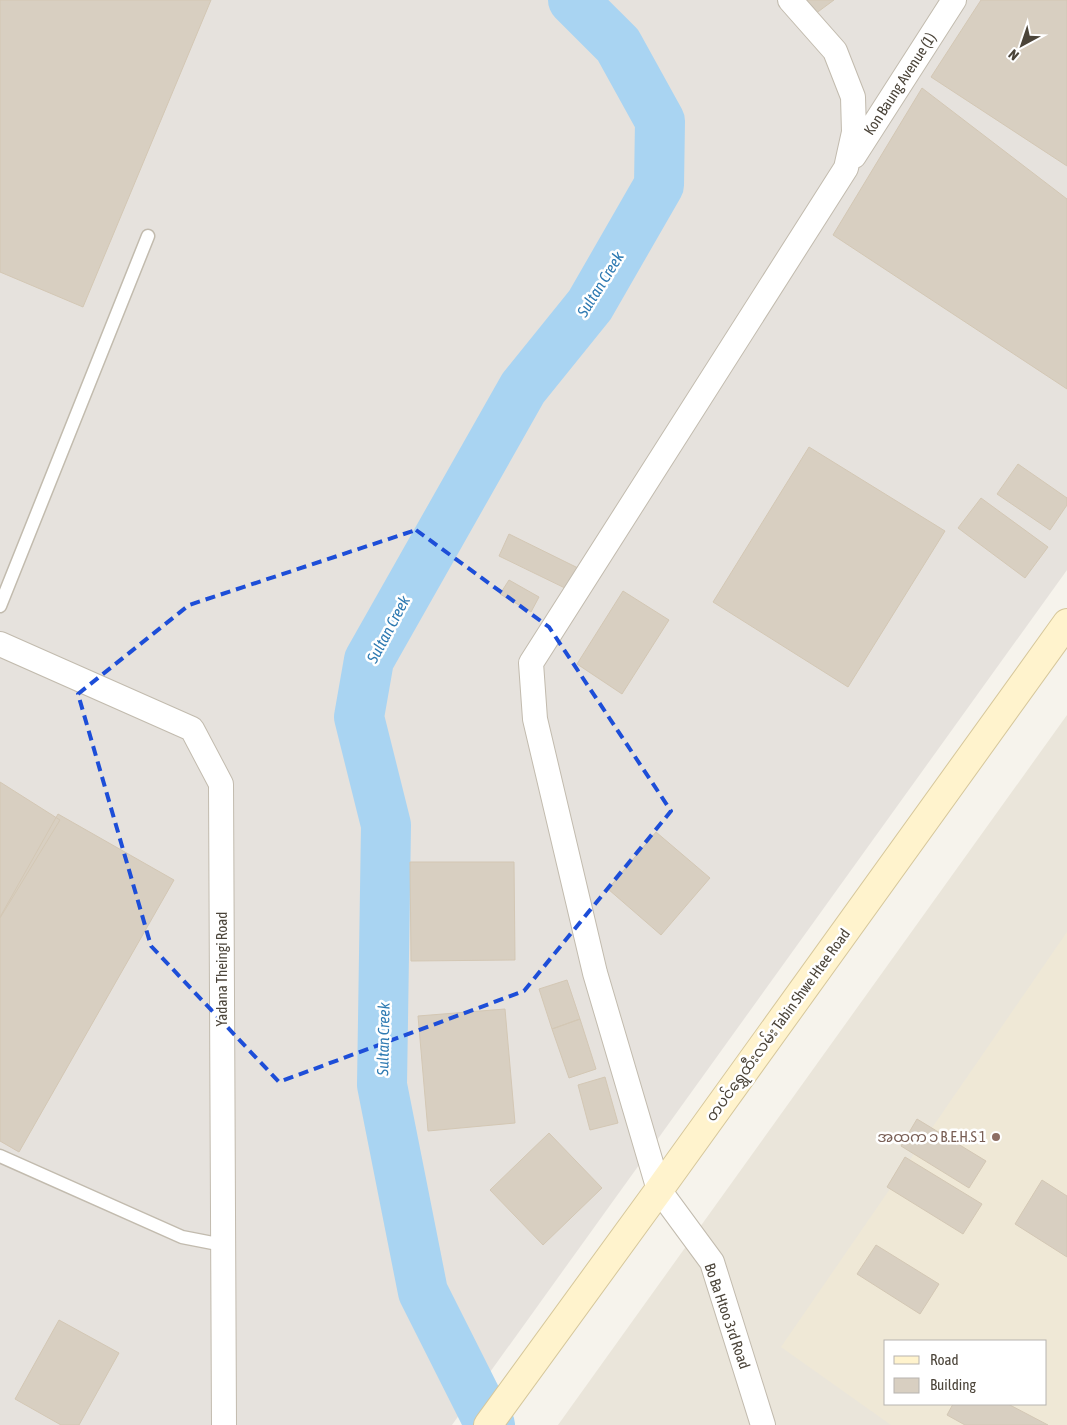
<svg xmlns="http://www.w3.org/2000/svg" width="1067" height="1425" font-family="'Asap Condensed','Noto Sans Myanmar',sans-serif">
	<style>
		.residential { fill: #eae5da; fill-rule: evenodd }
		.industrial { fill: #e6e2dd }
		.education { fill: #efe8d6; fill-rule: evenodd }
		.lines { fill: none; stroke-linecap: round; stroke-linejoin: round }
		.river { stroke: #a9d4f2; stroke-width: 50 }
		.building { fill: #d8cfc1; stroke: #d3c7b4 }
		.service-casing { stroke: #c2bbae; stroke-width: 15 }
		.minor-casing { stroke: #c2bbae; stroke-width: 26 }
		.secondary-casing { stroke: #d6c79b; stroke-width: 30 }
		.service { stroke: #fff; stroke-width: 12 }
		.minor { stroke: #fff; stroke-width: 24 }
		.secondary { stroke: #fff3cd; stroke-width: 28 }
		.marked { fill: none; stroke: #1d4ed8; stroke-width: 4; stroke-dasharray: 10 6; stroke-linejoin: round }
		.education-dot { fill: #8d6e63; stroke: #fff; stroke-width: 2 }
		.labels { text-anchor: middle; stroke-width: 5; stroke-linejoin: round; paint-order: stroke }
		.street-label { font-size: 15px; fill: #4b4439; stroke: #fff }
		.education-label { font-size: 15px; fill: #785e54; stroke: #fff; text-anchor: end }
		.water-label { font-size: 16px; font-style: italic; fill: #2e7ab2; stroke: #fff }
	</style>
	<rect width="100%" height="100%" fill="#f6f3ec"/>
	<!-- residential -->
	<path class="residential" d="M1067,715V1425H558ZM886,1341H1046V1404H886Z"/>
	<!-- industrial -->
	<path class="industrial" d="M0,0H1067V570L452,1425H0Z"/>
	<!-- education -->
	<path class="education" d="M1067,932V1425H891L781,1347ZM886,1341H1046V1404H886Z"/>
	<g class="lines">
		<!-- river -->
		<path class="river" d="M490,1425L423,1292L382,1085L386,825L359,717L369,660L523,388L590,305L659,185L660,121L618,45L573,0"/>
	</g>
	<!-- building -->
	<path class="building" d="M0,0H211L83,307L0,272Z
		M804,0H834L815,14Z
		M981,0H1067V166L931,77Z
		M922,88L1067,199V389L833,235Z
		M809,447L945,531L848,687L713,602Z
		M1018,464L1067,498V505L1050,530L997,494Z
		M981,498L1048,547L1025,578L958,528Z
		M509,534L580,569L569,590L499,556Z
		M509,580L539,597L531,612L500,594Z
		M623,591L669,620L622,694L577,664Z
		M0,782L60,820L0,918Z
		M58,814L174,880L19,1152L0,1141V917Z
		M656,832L710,878L661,935L608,889Z
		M410,862H514L515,960L411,961Z
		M567,980L580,1019L552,1029L539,989Z
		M505,1009L515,1123L428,1131L418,1016Z
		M580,1019L596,1069L569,1078L552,1029Z
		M605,1077L618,1123L590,1130L578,1085Z
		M917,1119L986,1161L969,1188L901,1146Z
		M549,1133L602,1188L543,1245L490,1190Z
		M905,1157L982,1204L963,1234L887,1187Z
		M1042,1180L1067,1196V1257L1015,1224Z
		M876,1245L939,1284L920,1314L857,1274Z
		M59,1320L119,1353L79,1425H61L15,1399Z
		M953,1404H1008L1048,1425H965L947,1415Z"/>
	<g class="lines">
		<!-- service casing -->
		<g class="service-casing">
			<path id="service" d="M0,606L148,236
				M0,1156L182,1237L223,1245"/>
		</g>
		<!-- minor casing -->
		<g class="minor-casing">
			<path id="minor" d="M854,156L954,0
				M0,644L192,729L221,784L224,1425
				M763,1425L712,1262L659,1190L595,973L535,719L531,663L846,168L854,132L853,97L835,51L790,0"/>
		</g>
		<!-- secondary casing -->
		<g class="secondary-casing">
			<path id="secondary" d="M488,1425L659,1190L1067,623"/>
		</g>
		<!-- service -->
		<use href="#service" class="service"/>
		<!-- minor -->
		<use href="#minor" class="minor"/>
		<!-- secondary -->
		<use href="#secondary" class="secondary"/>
	</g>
	<!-- marked area -->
	<path class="marked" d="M416,530L549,627L671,811L524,991L279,1082L151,946L78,694L189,605Z"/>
	<!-- markers -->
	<circle class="education-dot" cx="996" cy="1137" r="5"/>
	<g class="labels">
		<!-- street labels -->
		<g class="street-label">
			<text transform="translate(900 84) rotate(-57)" y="5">Kon Baung Avenue (1)</text>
			<text transform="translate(222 969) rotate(-90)" y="5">Yadana Theingi Road</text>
			<text transform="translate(778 1025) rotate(-54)" y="5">တပင်ရွှေထီးလမ်း Tabin Shwe Htee Road</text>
			<text transform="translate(727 1316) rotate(71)" y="5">Bo Ba Htoo 3rd Road</text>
		</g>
		<!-- education labels -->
		<g class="education-label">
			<text x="986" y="1142">အထက ၁ B.E.H.S 1</text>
		</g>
		<!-- water labels -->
		<g class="water-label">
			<text transform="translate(600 284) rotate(-58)" y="6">Sultan Creek</text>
			<text transform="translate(388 629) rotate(-62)" y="6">Sultan Creek</text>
			<text transform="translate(383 1039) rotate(-89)" y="6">Sultan Creek</text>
		</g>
	</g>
	<!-- legend -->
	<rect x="884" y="1340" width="162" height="65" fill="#ffffff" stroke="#b7b4b0"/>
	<rect x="894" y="1356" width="25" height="8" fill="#fff3cd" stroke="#b7b4b0"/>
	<text x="930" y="1365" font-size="15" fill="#4b4439">Road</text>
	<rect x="894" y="1378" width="25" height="15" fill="#d8cfc1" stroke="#b7b4b0"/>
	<text x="930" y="1390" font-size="15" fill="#4b4439">Building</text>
	<!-- north arrow -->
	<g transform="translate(1022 45) rotate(220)" stroke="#ffffff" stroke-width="4" paint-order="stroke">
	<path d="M0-4L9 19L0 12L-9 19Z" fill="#4b4439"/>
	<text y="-8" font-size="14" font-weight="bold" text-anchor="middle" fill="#4b4439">N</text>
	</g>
</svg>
